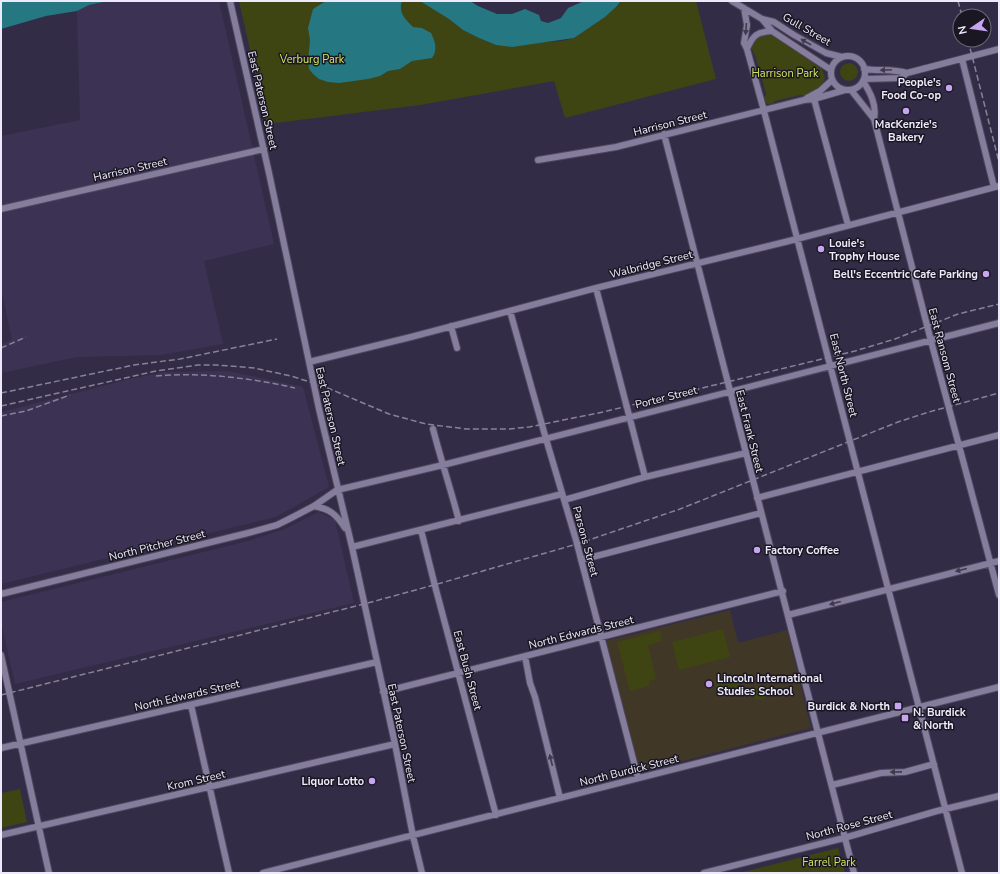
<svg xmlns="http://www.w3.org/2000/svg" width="1000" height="874" font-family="'Nunito Sans',sans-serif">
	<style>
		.built { fill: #3c3354 }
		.education { fill: #413727 }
		.green { fill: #3e4513 }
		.water { fill: #257782 }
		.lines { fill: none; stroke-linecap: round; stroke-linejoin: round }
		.minor-casing { stroke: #4e475e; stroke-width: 8 }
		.minor { stroke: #847d9c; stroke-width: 6 }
		.rail { stroke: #888298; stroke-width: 1.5; stroke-dasharray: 6 3; stroke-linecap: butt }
		.oneway { fill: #3f3b4d }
		.poi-dot { fill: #c8a6ef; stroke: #1a1723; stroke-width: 1.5 }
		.labels { text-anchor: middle; stroke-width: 3; stroke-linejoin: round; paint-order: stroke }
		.street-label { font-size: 11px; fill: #eeeafb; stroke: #1a1723 }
		.park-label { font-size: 11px; fill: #d4e65f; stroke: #1a1723 }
		.poi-label { font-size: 11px; font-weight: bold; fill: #eeeafb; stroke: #1a1723; text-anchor: end }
	</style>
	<rect width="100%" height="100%" fill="#332c46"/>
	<!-- built -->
	<path class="built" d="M108,1H219L274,244L204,261L223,344L161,355L77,357L1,373V345L12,339L1,289V136L80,120L77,11L89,5Z
		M228,371L303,387L329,487L276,517L1,584V412L130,379L165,372Z
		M318,512L335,520L354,603L15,684L1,622V602L248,541L285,529Z"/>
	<!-- education -->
	<path class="education" d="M730,610L738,643L787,630L811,728L640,772L606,641Z"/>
	<!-- green -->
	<path class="green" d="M239,1H421L449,19L463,30L479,38L496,45L562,41L574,38L605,17L616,7L621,1H696L716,79L565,118L554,81L420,105L267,124Z
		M766,34L773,36L822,69L825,78L821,87L804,96L800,95L775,101L771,105L766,103L764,98L766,94L756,58L751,47L758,37Z
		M840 72a9 9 0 1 1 18 0a9 9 0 1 1-18 0Z
		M723,629L730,657L679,670L672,642Z
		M660,631L662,641L648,645L656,679L649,681L650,686L630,691L617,642Z
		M736,675L740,688L718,694L714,681Z
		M752 693a7 7 0 1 1 14 0a7 7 0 1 1-14 0Z
		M20,789L27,822L1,828V793Z
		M838,848L845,873H739Z"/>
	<!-- water -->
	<path class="water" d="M1,1H108L89,5L77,11L46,16L1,29Z
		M326,1H402C398,12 405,19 413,27L422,28L431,33C435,41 438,49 432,58L412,61L400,69L388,71L380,76L368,79L339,83L328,82L319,79L313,74L309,69L308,61L310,40L308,28L313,9Z
		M420,1H470L478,6L497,14H512L525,9L539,15L541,21L548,23L561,18L568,8L584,1H621L616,7L605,17L574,38L512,47L496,45L479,38L463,30L449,19Z"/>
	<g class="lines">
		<!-- minor casing -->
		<g class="minor-casing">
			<path id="minor" d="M230,1L269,173L319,409L352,547L395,744L413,836L422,873
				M732,1L762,19L774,22L794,35L826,53L842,57
				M744,8L747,25L744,43L747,49L764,111L962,873
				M762,19L772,31L831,70
				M747,49C753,35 757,32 772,31
				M831 73a17 17 0 1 1 34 0a17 17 0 1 1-34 0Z
				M962,59L994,187
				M864,69C879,71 893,69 907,73
				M864,79L901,78L907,73L999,49
				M863,81C870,92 877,105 874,119L931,341L999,595
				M851,90L874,119
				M807,98L820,91L832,80
				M814,99L848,225
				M664,134L854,873
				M538,160L616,147L804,100L814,99L845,90
				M1,209L264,149
				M596,288L645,477
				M510,311L546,439L576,540L638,778
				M451,326L457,348
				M309,362L411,337L596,288L789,241L999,186
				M433,429C441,460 451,490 459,521
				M757,498L999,435
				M564,500L645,477L746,453
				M314,506C330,509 336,514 345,528
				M421,530L435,586L496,815
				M352,547L562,494
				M581,560L761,513
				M1,594L248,533L277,525L293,517L314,506L337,490L443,465L999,323
				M788,615L999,561
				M1,655L49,873
				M525,656L530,683L535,697L560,798
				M383,692L783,591
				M191,705L229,873
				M1,748L377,662
				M832,785L881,773L905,772L934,764
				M1,835L395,744
				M263,873L999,687
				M704,873L844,838L937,811L999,796"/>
		</g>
		<!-- minor -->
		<use href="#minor" class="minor"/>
		<!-- rail -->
		<path class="rail" d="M958,1L962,16
			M968,40L999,162
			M1,348L26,337
			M156,376C202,372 251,378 295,388
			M1,393L134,365L180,359L277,339
			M1,406L156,371L198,365H217L254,368L291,376L323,386L389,414L426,424L466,429H509L529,427L603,412L855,351L895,339L958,314L999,304
			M1,416L26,411L70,395
			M1,695L364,604L434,585L577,544L680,509L898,422L929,412L999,393"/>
	</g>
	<!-- one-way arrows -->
	<defs><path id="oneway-solid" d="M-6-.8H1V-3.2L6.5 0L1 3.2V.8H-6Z"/></defs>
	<g class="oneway">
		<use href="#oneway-solid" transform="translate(746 29) rotate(94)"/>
		<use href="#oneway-solid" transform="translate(806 42) rotate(-151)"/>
		<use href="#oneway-solid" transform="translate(886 70) rotate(178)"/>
		<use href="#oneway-solid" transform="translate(961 570) rotate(166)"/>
		<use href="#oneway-solid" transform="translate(835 603) rotate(165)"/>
		<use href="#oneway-solid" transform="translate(551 760) rotate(-104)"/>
		<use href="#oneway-solid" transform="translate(896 772) rotate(179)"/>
	</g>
	<!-- markers -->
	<g class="poi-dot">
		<circle cx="949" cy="88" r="4"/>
		<circle cx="906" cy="111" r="4"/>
		<circle cx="821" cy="249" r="4"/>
		<circle cx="986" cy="274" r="4"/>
		<circle cx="757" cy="550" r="4"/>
		<circle cx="709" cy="684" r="4"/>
		<rect x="894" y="702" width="8" height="8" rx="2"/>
		<rect x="901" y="714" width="8" height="8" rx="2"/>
		<circle cx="372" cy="781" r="4"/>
	</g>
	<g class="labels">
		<!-- street labels -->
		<g class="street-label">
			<text transform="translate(807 29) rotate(30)" y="4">Gull Street</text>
			<text transform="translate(263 100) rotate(77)" y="4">East Paterson Street</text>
			<text transform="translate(670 123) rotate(-14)" y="4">Harrison Street</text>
			<text transform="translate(130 169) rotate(-13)" y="4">Harrison Street</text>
			<text transform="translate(651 264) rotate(-14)" y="4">Walbridge Street</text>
			<text transform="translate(945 355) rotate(75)" y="4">East Ransom Street</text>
			<text transform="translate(844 375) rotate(76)" y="4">East North Street</text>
			<text transform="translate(666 397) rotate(-14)" y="4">Porter Street</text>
			<text transform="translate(331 416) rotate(77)" y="4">East Paterson Street</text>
			<text transform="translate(750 431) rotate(76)" y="4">East Frank Street</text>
			<text transform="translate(586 541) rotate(75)" y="4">Parsons Street</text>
			<text transform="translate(157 545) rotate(-14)" y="4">North Pitcher Street</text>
			<text transform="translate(581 632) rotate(-14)" y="4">North Edwards Street</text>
			<text transform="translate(468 670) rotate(75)" y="4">East Bush Street</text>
			<text transform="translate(187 695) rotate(-13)" y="4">North Edwards Street</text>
			<text transform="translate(402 733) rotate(78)" y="4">East Paterson Street</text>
			<text transform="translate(629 770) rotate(-14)" y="4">North Burdick Street</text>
			<text transform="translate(196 780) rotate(-13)" y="4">Krom Street</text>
			<text transform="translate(849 825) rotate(-15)" y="4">North Rose Street</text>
		</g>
		<!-- park labels -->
		<g class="park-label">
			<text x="312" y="63">Verburg Park</text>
			<text x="785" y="77">Harrison Park</text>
			<text x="829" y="866">Farrel Park</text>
		</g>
		<!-- poi labels -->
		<g class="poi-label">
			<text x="941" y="86">People's<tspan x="941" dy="13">Food Co-op</tspan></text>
			<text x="906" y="128" text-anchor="middle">MacKenzie's<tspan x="906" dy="13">Bakery</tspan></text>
			<text x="829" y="247" text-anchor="start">Louie's<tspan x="829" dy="13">Trophy House</tspan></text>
			<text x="978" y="278">Bell's Eccentric Cafe Parking</text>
			<text x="765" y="554" text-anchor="start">Factory Coffee</text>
			<text x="717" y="682" text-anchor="start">Lincoln International<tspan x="717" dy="13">Studies School</tspan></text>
			<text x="890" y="710">Burdick &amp; North</text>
			<text x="913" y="716" text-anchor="start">N. Burdick<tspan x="913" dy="13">&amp; North</tspan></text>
			<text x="364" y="785">Liquor Lotto</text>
		</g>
	</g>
	<!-- border -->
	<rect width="1000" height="874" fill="none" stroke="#eeeafb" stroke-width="4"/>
	<!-- north arrow -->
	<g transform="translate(972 28) rotate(257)"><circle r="19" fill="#1a1723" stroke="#6f6b79"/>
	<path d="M0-3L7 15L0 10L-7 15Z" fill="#c8a6ef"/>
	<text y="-6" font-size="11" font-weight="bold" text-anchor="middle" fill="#eeeafb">N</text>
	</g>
</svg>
